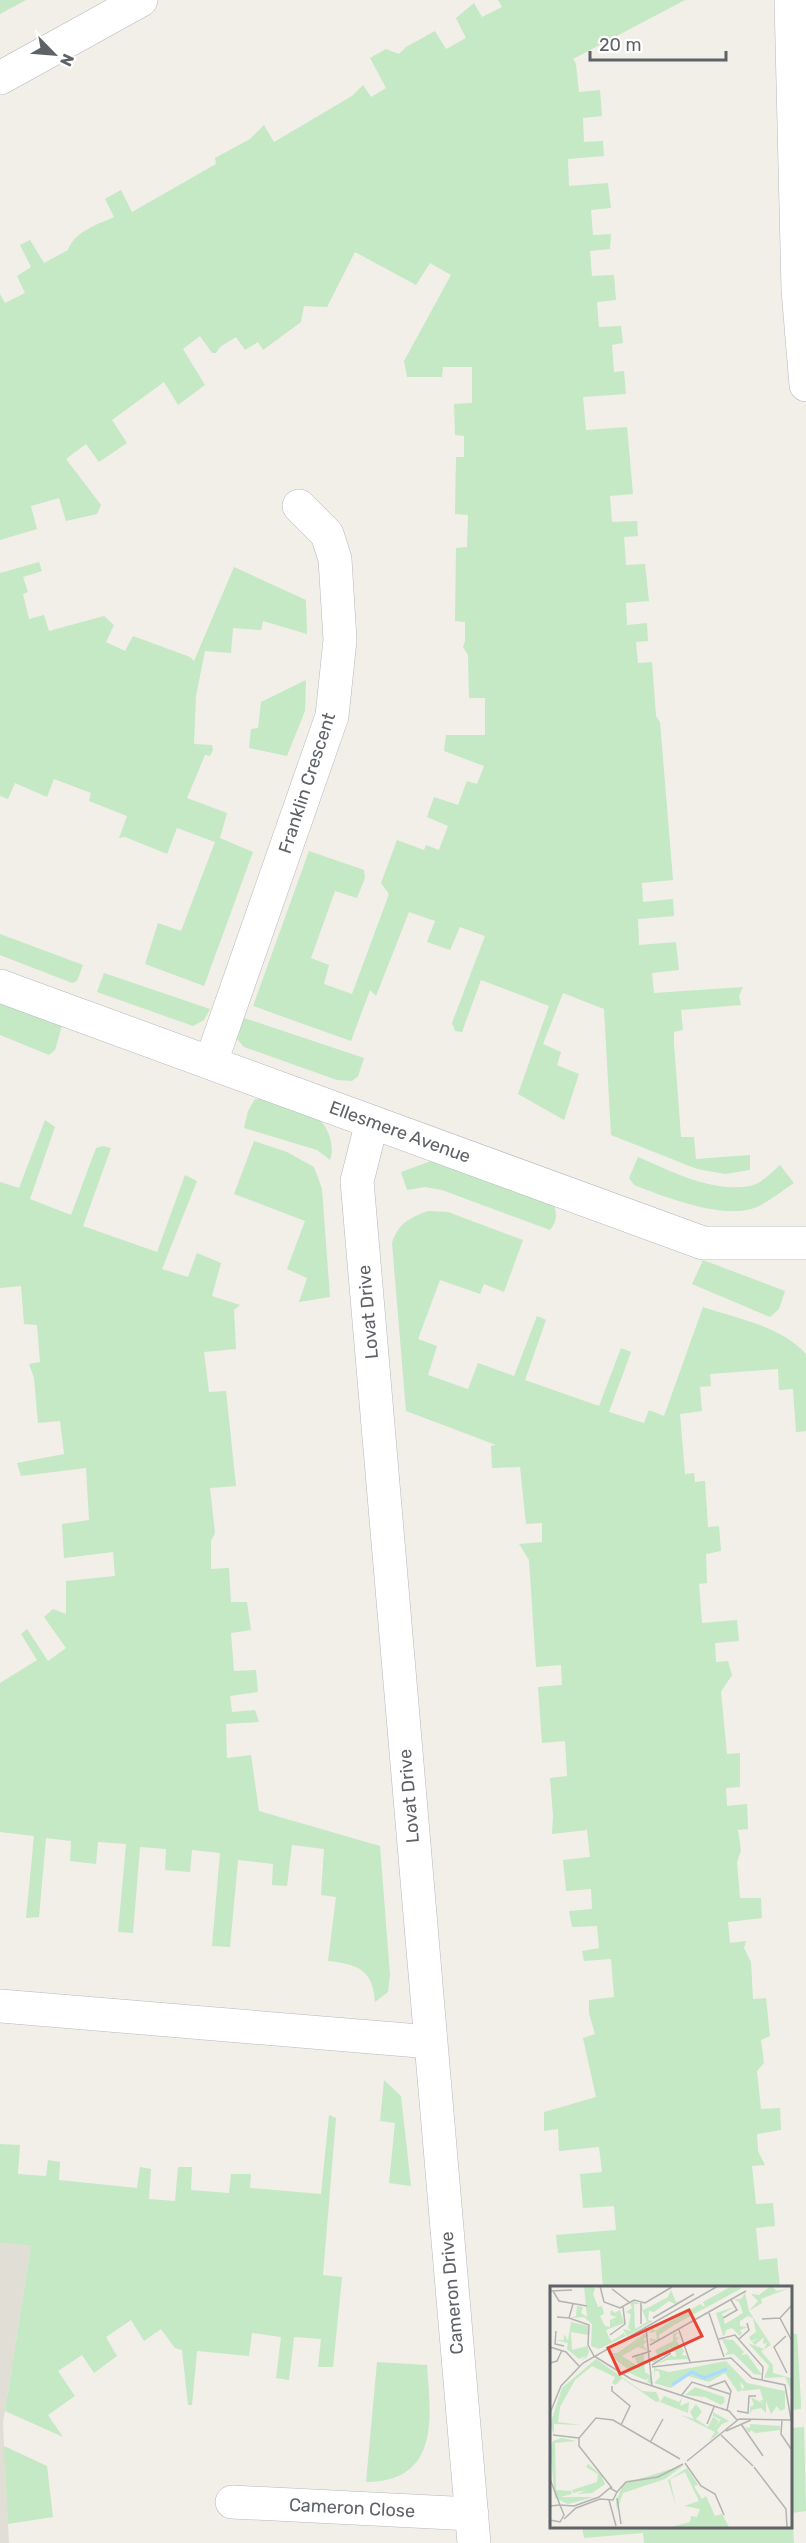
<svg xmlns="http://www.w3.org/2000/svg" width="806" height="2543" font-family="Rubik,sans-serif">
	<style>
		.education { fill: #e1ded6 }
		.green { fill: #c5e8c5 }
		.lines { fill: none; stroke-linecap: round; stroke-linejoin: round }
		.minor-casing { stroke: #b5b8bc; stroke-width: 34 }
		.minor { stroke: #fff; stroke-width: 33 }
		.labels { text-anchor: middle; stroke-width: 6; stroke-linejoin: round; paint-order: stroke }
		.street-label { font-size: 18px; fill: #5f6368; stroke: #fff }
		.inset-river { fill: none; stroke: #aadaff; stroke-width: 3 }
		.inset-road { fill: none; stroke: #b3b3b1; stroke-width: 1.5 }
		.view { fill: #ea4335; fill-opacity: 0.15; stroke: #ea4335; stroke-width: 3 }
		.inset-edge { fill: none; stroke: #5f6368; stroke-width: 3 }
	</style>
	<rect width="100%" height="100%" fill="#f1efe8"/>
	<!-- education -->
	<path class="education" d="M0,2243L31,2246L3,2423L9,2543H0Z"/>
	<!-- green -->
	<path class="green" d="M0,0H26L0,14Z
		M498,0H685L573,59L576,64L579,92L600,90L602,116L583,118L584,142L603,141L604,156L568,159L569,186L608,183L611,208L591,210L593,235L611,234L610,249L590,251L592,276L614,275L616,300L597,302L599,327L621,326L623,343L612,345L614,372L624,371L626,394L583,397L586,430L627,427L633,494L610,496L612,522L637,521L638,536L624,537L626,565L645,564L649,601L626,603L627,625L647,623L648,641L636,642L638,663L652,662L656,716L660,722L673,880L642,883L643,902L673,899L674,916L638,919L639,945L676,942L679,970L652,973L654,993L743,987L739,996L741,1005L681,1010L683,1030L674,1032V1043L681,1137H694L696,1159L750,1155V1170L725,1174L697,1169L611,1135L604,1009L563,993L543,1044L561,1052L557,1065L579,1074L564,1120L518,1094L549,1006L481,980L462,1032L455,1031L452,1023L485,936L460,927L450,950L427,942L435,921L409,912L376,996L370,990L351,1041L253,1006L309,851L364,870L365,878L357,898L335,891L311,958L329,965L324,984L352,994L389,894L381,883L397,840L424,850L426,845L439,850L448,826L427,817L434,797L458,805L467,781L477,784L484,766L444,751L446,735H485V698H469L468,655L463,647L465,641V622L455,621L456,548L467,547L468,515L455,514L456,457H464V436L455,435L454,404L472,403V367H443L442,377H407L404,361L451,275L430,263L416,285L355,252L327,307L304,306L301,322L263,350L258,342L245,350L236,337L220,347L216,353H212L200,336L183,349L205,385L178,405L164,382L112,420L127,443L99,462L86,444L66,459L101,505L97,514L66,521L59,498L31,506L37,529L0,540V294L5,303L25,293L17,276L31,267L20,245L30,240L44,263L68,250C75,231 97,225 114,217L105,199L121,190L132,212L216,164L215,158L250,139L264,125L274,142L352,96L363,85L371,97L386,88L370,58L386,49L399,54L406,47L435,31L446,49L466,38L456,18L474,3L482,17L502,7Z
		M39,562L42,571L23,577L28,592L23,594L29,619L44,615L49,631L104,616L114,625L106,642L125,651L133,636L190,657L194,661L234,567L306,600L307,634L263,621L261,630L233,628L231,653L205,651L196,696L194,744L212,745L213,750L210,756L205,755L187,798L227,813L220,838L253,852L204,986L145,964L158,923L181,931L215,842L177,828L167,854L125,837L119,838L127,816L89,801L91,793L54,779L47,797L15,783L8,799L0,796V573Z
		M306,680L305,711L287,756L249,748L251,729L258,728L261,702Z
		M0,934L83,965L77,981L72,983L0,955Z
		M104,973L210,1009L204,1020L193,1026L97,992Z
		M0,997L63,1022L55,1050L49,1055L0,1035Z
		M244,1018L364,1058L358,1076L352,1081L337,1080L244,1047L237,1039L233,1030Z
		M255,1099H264C276,1103 309,1110 317,1117C329,1128 335,1146 330,1160L317,1150L244,1128L248,1111Z
		M45,1120L55,1127L30,1199L71,1215L96,1148L103,1146L111,1148L83,1226L157,1252L185,1175L197,1181L162,1269L188,1277L197,1253L221,1263L212,1296L240,1305L234,1310L236,1349L204,1352L209,1392L226,1391L236,1486L210,1488L215,1533L211,1541V1569L229,1568L231,1602H247L251,1630L231,1633L234,1671L256,1670L258,1692L230,1696L232,1712L255,1710L259,1722L226,1724L227,1758L251,1755L259,1811L380,1846L390,1975L388,1992L375,2002C373,1970 358,1964 328,1961L336,1897L321,1895L324,1849L292,1845L287,1886L272,1885L273,1864L238,1860L230,1947L212,1946L220,1853L192,1850L190,1872L165,1870L166,1849L140,1847L133,1933L118,1932L126,1844L98,1842L96,1864L70,1861L71,1841L46,1838L39,1917L26,1918L34,1836L0,1832V1683L37,1660L21,1634L27,1629L48,1661L66,1648L44,1617L53,1609L66,1614V1581L115,1576L113,1552L64,1558L62,1524L89,1520L86,1468L21,1476L17,1463L64,1454L60,1421L38,1423L34,1378L29,1364L40,1362L37,1325L24,1324L21,1286L0,1288V1182L19,1188Z
		M254,1141L287,1152L314,1167L322,1189L330,1297L299,1302L307,1278L287,1269L305,1221L234,1194Z
		M638,1157C671,1171 712,1193 750,1186C761,1184 772,1172 780,1165L794,1183C782,1191 771,1200 759,1206C728,1222 665,1197 634,1185L629,1178Z
		M434,1160L554,1204C557,1215 557,1221 550,1230L442,1190L425,1187L407,1190L401,1172Z
		M428,1211L448,1212L523,1240L504,1292L484,1284L480,1294L440,1280L418,1339L437,1346L428,1375L468,1389L478,1363L514,1376L537,1316L546,1320L525,1380L599,1406L621,1348L631,1352L609,1412L644,1423L649,1410L664,1416L703,1307C738,1319 781,1326 806,1354V1431L796,1432L793,1389L779,1390L778,1369L710,1374L711,1386L700,1387L702,1411L680,1414L685,1474L694,1473L695,1482L705,1481L708,1527L719,1526L721,1551L706,1554L707,1583L699,1584L702,1623L737,1620L739,1641L715,1643L716,1662L728,1661L732,1675L721,1692L727,1754L740,1753V1787L726,1788L727,1806L747,1804L748,1829L738,1830L741,1850L737,1862L740,1898H761L762,1918L728,1922L730,1943L746,1941L744,1948L751,1962L753,1999L766,1998L770,2036L761,2040L764,2063L757,2071L761,2109L780,2108L781,2130L757,2134L758,2151L765,2165L752,2166L756,2204L773,2203L775,2226L756,2228L759,2260L777,2258L780,2288H603L600,2250L558,2253L556,2235L616,2230L614,2206L583,2208L580,2174L602,2172L599,2147L559,2151L558,2129L544,2131V2112L596,2097L583,2038L595,2034L589,2013V2000L614,1997L611,1959L584,1961L582,1951L599,1948L597,1926L572,1927L569,1911L592,1909L591,1889L566,1891L563,1860L590,1857L587,1830L552,1834L553,1816L550,1778L567,1776L565,1741L542,1743L538,1687L562,1685L561,1665L536,1667L529,1560L519,1544L542,1542V1523L526,1524L520,1467L492,1468L491,1446L496,1445L406,1411L392,1243C398,1224 409,1218 428,1211Z
		M703,1260L785,1291L779,1309L770,1317L692,1284Z
		M384,2080L401,2096L411,2186L389,2183L395,2123L380,2121Z
		M329,2115L336,2118L323,2275L342,2277L333,2367H318L321,2339L294,2337L289,2380L276,2378L281,2337L252,2333L249,2356L197,2351L192,2405H188L182,2350L175,2348L161,2329L144,2341L131,2320L106,2337L117,2356L94,2373L82,2355L58,2371L75,2396L48,2415L63,2437L5,2411L31,2246L0,2243V2144L20,2145L18,2174L46,2176L48,2160L60,2162L59,2180L137,2188L140,2167L151,2169L149,2199L175,2201L178,2167H192L191,2190L229,2193L231,2174H251L250,2188L321,2194Z
		M790,2334H797L801,2403V2409L790,2410Z
		M377,2362L427,2365C431,2418 440,2481 366,2482Z
		M804,2427L806,2511L792,2513L794,2543H644L643,2533L584,2538L582,2527L790,2526V2428Z
		M4,2446L47,2466L53,2517L8,2524Z"/>
	<g class="lines">
		<!-- minor casing -->
		<g class="minor-casing">
			<path id="minor" d="M791,0L798,290L806,385
				M0,78L141,0
				M0,986L703,1243H806
				M211,1062L332,716L340,640L335,559L327,534L299,506
				M372,1122L357,1181L474,2543
				M0,2006L431,2042
				M232,2502L472,2514"/>
		</g>
		<!-- minor -->
		<use href="#minor" class="minor"/>
	</g>
	<g class="labels">
		<!-- street labels -->
		<g class="street-label">
			<text transform="translate(307 783) rotate(-72)" y="6">Franklin Crescent</text>
			<text transform="translate(400 1132) rotate(20)" y="6">Ellesmere Avenue</text>
			<text transform="translate(368 1312) rotate(-95)" y="6">Lovat Drive</text>
			<text transform="translate(409 1796) rotate(-95)" y="6">Lovat Drive</text>
			<text transform="translate(452 2293) rotate(-95)" y="6">Cameron Drive</text>
			<text transform="translate(352 2508) rotate(3)" y="6">Cameron Close</text>
		</g>
	</g>
	<!-- overview -->
	<g transform="translate(550 2286)">
		<rect width="242" height="242" fill="#f1efe8"/>
		<path d="M34,0L45,2L43,8L48,21L52,20L54,28L50,30L55,40L60,41V34L67,31L60,29L61,24L65,27L70,24L74,37L56,44L59,52L62,55L74,47L76,50L49,63L41,60L42,38L34,31L21,32L26,30L27,20L33,21L31,27L37,31ZM182,0L192,2L124,39L109,49V54L100,56V52L107,54L106,46L100,47L102,41L105,45L150,18L155,21L153,16ZM221,0L227,5L240,2L211,13L212,17L199,25L221,59L211,65L223,79V87L241,92V105L235,91L214,92L219,80L198,57L214,63L217,57L213,58L214,51L205,59L202,56L209,52L201,55L199,51L206,46L203,32L198,30L190,35V40L198,41L190,44L192,47L190,50L182,42L176,44L175,49L170,50H169L173,49L166,27L184,21L172,28L175,38L193,27L189,16L184,13H191L195,7L199,25L208,15L201,8L209,9ZM121,4L126,16L131,14L125,18L119,15L104,26L99,25L98,34L103,35L77,50L73,43L82,45L78,42L81,28L76,26L82,22L80,17L84,15L90,18H84L85,43L97,36L92,23V19L93,24L105,18L118,11ZM21,36L38,40V49L21,46L22,64L37,60L39,65L37,71L31,75L36,70L29,73L17,63L18,57L6,54H14V48L18,55ZM97,46L98,50L93,54L97,55L93,59L98,65L88,61L72,70L88,80L84,69L99,67L94,69V74L95,86L101,90V98L97,96L99,92L96,94L77,86L79,84L57,67H67ZM128,46L125,51L129,52L126,54L134,65L132,69L137,70L138,73L117,74L106,79L121,69L126,71L125,63L120,62L105,76H102V71L109,72L105,64L123,55V48ZM172,53L183,54L194,66L191,69L197,68L212,89L204,88L184,68L175,69L178,65ZM46,73L92,105L106,106L110,115L106,116L72,92L66,99L62,97L65,91L42,80L25,94L10,121L8,136L31,139L4,138V148L0,139L12,102ZM176,75L197,97L235,105V123L230,125L227,120L221,128L216,115V127L211,122L202,124L200,128V121L204,119L201,111L214,118L210,115L213,114L210,103L192,105L194,100L190,96L192,104L188,106L175,87L159,96L138,90L121,102L104,97L110,91L109,85H105L104,92V82L119,86ZM145,101L174,111L175,116L171,119L155,111L135,109ZM114,110L129,116L132,112L130,120L139,116L138,127L110,116ZM146,118L152,126L146,133L158,141L163,131L169,135L163,143L171,134L163,130V126L179,135L172,138L167,144L169,147L159,155L165,146L131,129L144,133L140,126ZM200,138L230,140V144L205,147L201,144L199,147L195,141L200,142ZM12,152L26,155L5,157L6,204L21,205L22,208L10,211H44L18,218L5,212L0,162L3,155ZM38,178L51,189L55,198L42,207L28,208L36,204L23,207L22,204L47,196L48,188L36,181ZM134,179L115,193L73,207L67,224L66,216L73,198ZM137,182L148,199L144,200L152,213L156,210L165,230L172,228L179,241H122L140,236L141,230L147,231L150,223L134,220L149,215L135,186L120,193L126,221L118,194Z" fill="#c5e8c5"/>
		<path class="inset-river" d="M122,99L142,86L154,92L177,83"/>
		<path class="inset-road" d="M50,0L54,16L70,22L84,14L95,17L122,1M62,3L79,16M0,5L22,4M3,5L9,15L37,20M242,19L230,32L242,55M159,27L174,71M7,31L19,32L23,18M19,32L39,39L38,59L44,70M103,32L144,8M173,32L187,24L181,14M212,33L230,32M91,38V17M96,42L102,100M129,44L140,76M6,45L5,58L14,60M60,49L75,38L73,21M236,50L224,61L237,87M169,53L185,49L213,81L212,94M189,53L199,44L197,37M100,59L196,5M0,61L16,66L29,80M44,70L81,93L179,125L187,134M82,71L101,65M0,77L7,75L12,64M102,79L121,67M102,81L181,72L202,92L235,99L241,133M62,100V105L80,120L71,139M158,101L175,95L181,105L177,124M131,110L142,96L180,108M187,125L198,127L199,110H206M0,127L11,100L33,77L168,0M232,134L231,148L241,163M157,138L164,121M191,138L213,170M176,145L201,134M3,149L29,152M171,149L203,180M101,155L113,133M137,175L189,133L242,134M135,177L151,200L165,208L174,229M204,181L236,223L237,241M0,193L10,219M62,202L29,160V152L46,132L63,134L130,173M67,206L76,196L108,191L133,178M67,212L71,238M59,214L66,240M10,219L24,220L49,211L60,202L67,206L63,214L50,213L26,222L14,233M0,220L10,219L14,229L10,236L0,234"/>
		<path class="view" d="M139,24L152,50L70,88L58,62Z"/>
		<rect width="242" height="242" class="inset-edge"/>
	</g>
	<!-- north arrow -->
	<g transform="translate(54 54) rotate(115)" stroke="#ffffff" stroke-width="4.5" paint-order="stroke">
	<path d="M0-4.5L10 22L0 15L-10 22Z" fill="#5f6368"/>
	<text y="-9" font-size="16" font-weight="bold" text-anchor="middle" fill="#5f6368">N</text>
	</g>
	<!-- scale -->
	<path d="M590 51v9h136v-9" fill="none" stroke="#5f6368" stroke-width="3"/>
	<text x="599" y="51" font-size="18" fill="#5f6368" stroke="#ffffff" stroke-width="4.5" paint-order="stroke">20 m</text>
</svg>
